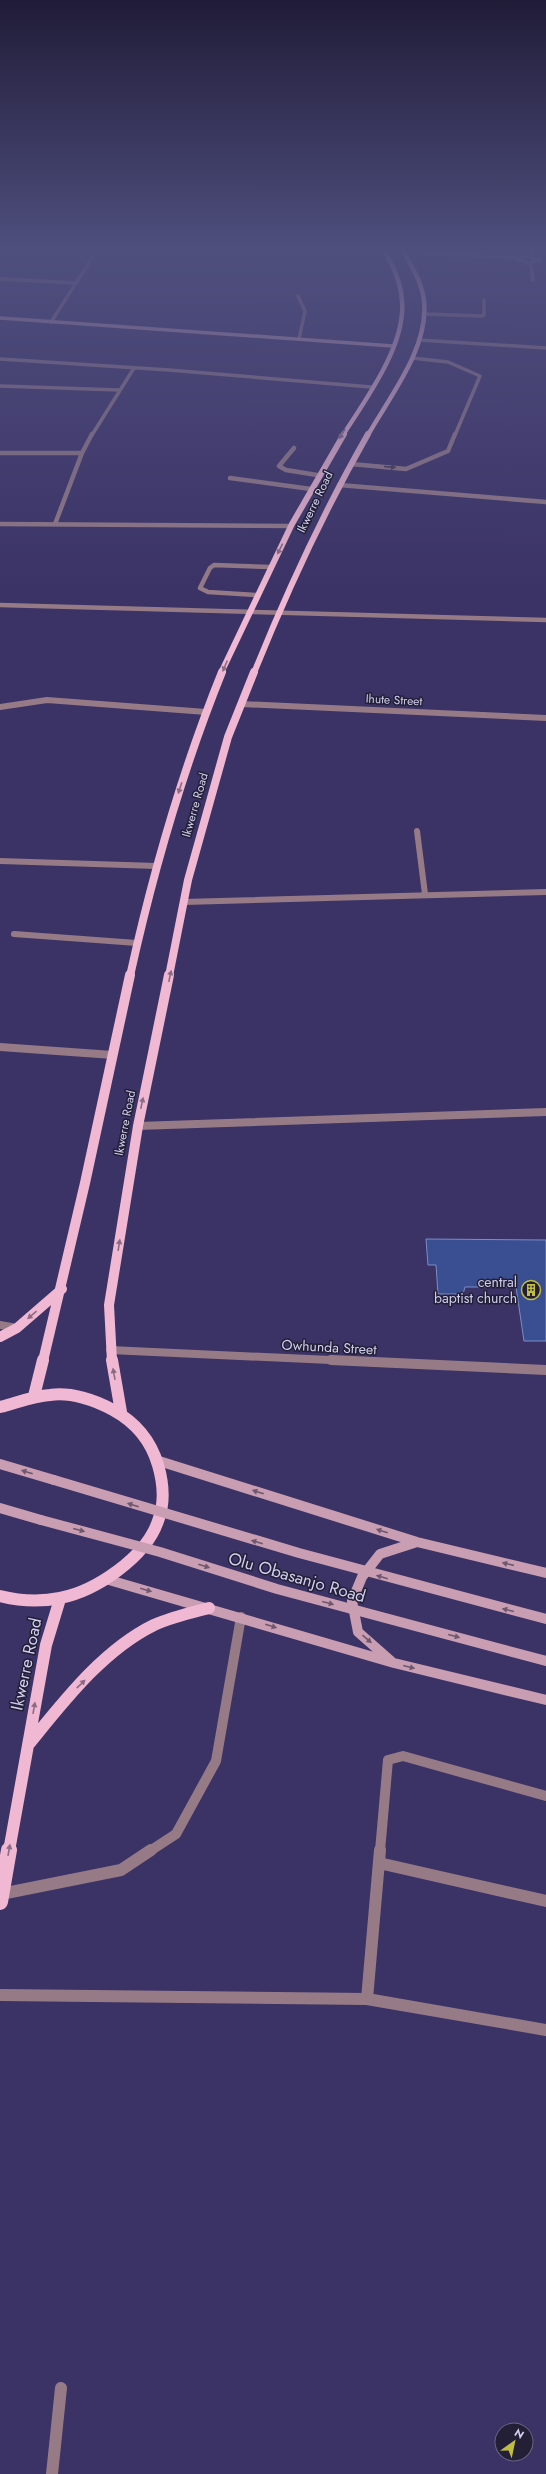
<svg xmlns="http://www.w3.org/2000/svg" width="546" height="2474" font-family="Jost,sans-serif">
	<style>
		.building { fill: #3a4e92; stroke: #7b8ec5 }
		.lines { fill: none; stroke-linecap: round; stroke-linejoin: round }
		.lane-far4 { stroke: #967b87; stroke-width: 3.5 }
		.lane-far3 { stroke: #967b87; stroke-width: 4.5 }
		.lane-far2 { stroke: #967b87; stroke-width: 6 }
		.lane-far1 { stroke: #967b87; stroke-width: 10 }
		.lane { stroke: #967b87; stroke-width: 12 }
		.street-far4 { stroke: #967b87; stroke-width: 3.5 }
		.street-far3 { stroke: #967b87; stroke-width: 4.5 }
		.street-far2 { stroke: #967b87; stroke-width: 6 }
		.street-far1 { stroke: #967b87; stroke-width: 8 }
		.street { stroke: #967b87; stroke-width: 10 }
		.secondary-far1 { stroke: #c99eb2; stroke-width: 3.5 }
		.secondary { stroke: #c99eb2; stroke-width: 10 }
		.primary-far5 { stroke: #f0b8d2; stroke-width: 4.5 }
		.primary-far4 { stroke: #f0b8d2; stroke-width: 6 }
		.primary-far3 { stroke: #f0b8d2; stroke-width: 8 }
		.primary-far2 { stroke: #f0b8d2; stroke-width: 10 }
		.primary-far1 { stroke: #f0b8d2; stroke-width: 12 }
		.primary { stroke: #f0b8d2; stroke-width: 16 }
		.secondary-bridge { stroke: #c99eb2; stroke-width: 10 }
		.oneway { fill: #896c84 }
		.oneway2 { fill: #453b4e }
		.oneway3 { fill: #6d586e }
		.labels { text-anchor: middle; stroke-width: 3; stroke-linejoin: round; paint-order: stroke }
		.far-street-label { font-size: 12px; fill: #d1ceed; stroke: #221f36 }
		.poi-label { font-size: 14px; fill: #d1ceed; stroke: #221f36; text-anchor: end }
		.street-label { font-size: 14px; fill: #d1ceed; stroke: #221f36 }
		.near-street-label { font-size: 17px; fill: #d1ceed; stroke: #221f36 }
	</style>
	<rect width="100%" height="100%" fill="#3b3265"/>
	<!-- building -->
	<path class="building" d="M426,1239L546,1240V1341H524L516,1287H465L463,1294H438L436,1265H428Z"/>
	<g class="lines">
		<!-- lane-far4 -->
		<path class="lane-far4" d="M426,253L517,258
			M528,256L540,260L528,263L516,259Z
			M531,256L536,247
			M531,263L533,280
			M0,279L77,283
			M424,314L481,316L484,315V300
			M51,322L99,247
			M412,358L448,362L480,376L455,435"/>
		<!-- lane-far3 -->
		<path class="lane-far3" d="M294,448L279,466L286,470L317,475
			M351,464L406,469L448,451L455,434
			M230,478L311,489
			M257,595L208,592L200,588L210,568L214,565L271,567"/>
		<!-- lane-far2 -->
		<path class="lane-far2" d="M417,831L425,894
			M14,934L137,943"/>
		<!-- lane-far1 -->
		<path class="lane-far1" d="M150,1851L176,1834L216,1761L241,1617
			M380,1851L388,1760L403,1756L546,1796"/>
		<!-- lane -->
		<path class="lane" d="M379,1863L546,1901
			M1,1894L121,1870L151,1850
			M0,1995L367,1999L546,2030
			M367,1999L380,1850
			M52,2474L61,2388"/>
		<!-- street-far4 -->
		<path class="street-far4" d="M298,296L305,311L299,339
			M419,340L546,348
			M0,359L169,370L371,387
			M0,386L119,390
			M92,435L134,368"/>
		<!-- street-far3 -->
		<path class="street-far3" d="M0,453H82
			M339,485L546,502
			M0,524L291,526
			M55,524L82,453L92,434
			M0,605L546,620"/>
		<!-- street-far2 -->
		<path class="street-far2" d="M241,704L546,718
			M0,707L47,700L206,712
			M0,861L157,866
			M184,902L546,892"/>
		<!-- street-far1 -->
		<path class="street-far1" d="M0,1047L113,1055
			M138,1126L546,1112
			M0,1325L17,1328
			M110,1350L352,1361"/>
		<!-- street -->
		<path class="street" d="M331,1360L546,1370"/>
		<!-- secondary-far1 -->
		<path class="secondary-far1" d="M0,318L393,346"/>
		<!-- secondary -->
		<path class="secondary" d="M159,1461L417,1542L546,1573
			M0,1464L54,1480
			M0,1508L41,1520
			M109,1580L394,1663L546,1700
			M391,1661L358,1632L352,1601L362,1577L380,1554L417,1542"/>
		<!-- primary-far5 -->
		<path class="primary-far5" d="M343,435C366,399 406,345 402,301C401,281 392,264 382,247
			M368,435C390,396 429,348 424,301C422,281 410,264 401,247"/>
		<!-- primary-far4 -->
		<path class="primary-far4" d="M221,673L292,524L344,434
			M254,673C287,591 324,511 368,434"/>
		<!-- primary-far3 -->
		<path class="primary-far3" d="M130,976C153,872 182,771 222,672
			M169,976L188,880L228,737L254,672"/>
		<!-- primary-far2 -->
		<path class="primary-far2" d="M0,1337L17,1328L62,1289
			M43,1361L85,1183L130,975
			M112,1361L109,1305L138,1126L169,975"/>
		<!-- primary-far1 -->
		<path class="primary-far1" d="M112,1360L121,1412
			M34,1396L43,1360
			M0,1407C16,1403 33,1396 50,1395C71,1392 95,1400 113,1410C135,1422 151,1441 158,1465C163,1482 165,1503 158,1521C146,1557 96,1591 60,1598C40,1602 20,1601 0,1596
			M29,1744C64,1701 103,1650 154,1625C172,1617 190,1613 209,1608
			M9,1851L46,1645L60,1599"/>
		<!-- primary -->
		<path class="primary" d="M0,1902L9,1850"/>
		<!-- secondary-bridge -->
		<path class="secondary-bridge" d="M54,1480L299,1553L546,1619
			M41,1520L160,1552L277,1589L546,1661"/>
	</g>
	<!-- one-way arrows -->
	<defs><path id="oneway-solid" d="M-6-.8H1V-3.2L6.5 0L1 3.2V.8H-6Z"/></defs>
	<g class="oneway">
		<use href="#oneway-solid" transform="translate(342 434) rotate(121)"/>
		<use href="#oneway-solid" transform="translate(280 549) rotate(116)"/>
		<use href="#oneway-solid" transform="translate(225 666) rotate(113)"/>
		<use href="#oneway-solid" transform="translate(180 788) rotate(108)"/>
		<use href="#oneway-solid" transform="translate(170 976) rotate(-78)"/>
		<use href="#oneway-solid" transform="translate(142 1103) rotate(-78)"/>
		<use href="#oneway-solid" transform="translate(119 1245) rotate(-81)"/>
		<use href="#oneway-solid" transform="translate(32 1315) rotate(140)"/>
		<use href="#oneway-solid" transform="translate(114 1374) rotate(-100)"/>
		<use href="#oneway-solid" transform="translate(81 1684) rotate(-44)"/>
		<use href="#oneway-solid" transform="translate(34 1708) rotate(-80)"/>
		<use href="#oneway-solid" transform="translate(9 1850) rotate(-80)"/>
	</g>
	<use class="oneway2" href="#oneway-solid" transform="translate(390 467) rotate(5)"/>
	<g class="oneway3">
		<use href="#oneway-solid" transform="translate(27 1472) rotate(-163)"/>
		<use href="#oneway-solid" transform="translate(258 1492) rotate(-163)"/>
		<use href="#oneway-solid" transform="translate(133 1505) rotate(-163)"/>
		<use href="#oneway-solid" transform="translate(79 1530) rotate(15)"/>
		<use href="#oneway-solid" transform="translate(382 1531) rotate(-163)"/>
		<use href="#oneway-solid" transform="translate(257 1542) rotate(-164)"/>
		<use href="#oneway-solid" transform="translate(508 1564) rotate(-167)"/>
		<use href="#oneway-solid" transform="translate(204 1566) rotate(18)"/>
		<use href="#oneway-solid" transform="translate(382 1577) rotate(-164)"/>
		<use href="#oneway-solid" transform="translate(146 1590) rotate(16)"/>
		<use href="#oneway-solid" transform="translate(328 1603) rotate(15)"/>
		<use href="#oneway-solid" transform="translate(508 1610) rotate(-166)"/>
		<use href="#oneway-solid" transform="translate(271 1626) rotate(17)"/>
		<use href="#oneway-solid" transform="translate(454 1636) rotate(15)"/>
		<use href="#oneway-solid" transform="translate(367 1639) rotate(41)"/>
		<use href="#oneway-solid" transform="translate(409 1667) rotate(14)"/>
	</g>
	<!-- sky -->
	<linearGradient id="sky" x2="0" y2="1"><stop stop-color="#201c38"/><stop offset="0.42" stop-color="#4f4f7e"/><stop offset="1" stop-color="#4f4f7e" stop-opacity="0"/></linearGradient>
	<rect width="546" height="594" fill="url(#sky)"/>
	<!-- icons -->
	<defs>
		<g id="building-ring" transform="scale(1)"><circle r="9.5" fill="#221f36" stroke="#bfbe41" stroke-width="1.5"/><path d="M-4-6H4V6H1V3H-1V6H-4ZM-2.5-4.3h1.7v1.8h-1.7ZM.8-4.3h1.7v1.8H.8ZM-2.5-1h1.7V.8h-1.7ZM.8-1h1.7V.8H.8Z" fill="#bfbe41"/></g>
	</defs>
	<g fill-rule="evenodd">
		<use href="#building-ring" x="531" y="1290"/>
	</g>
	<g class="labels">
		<!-- far-street labels -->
		<g class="far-street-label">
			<text transform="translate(315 502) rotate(-64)" y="4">Ikwerre Road</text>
			<text transform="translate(394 700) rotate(3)" y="4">Ihute Street</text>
			<text transform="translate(195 805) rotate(-74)" y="4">Ikwerre Road</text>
			<text transform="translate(125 1123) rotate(-79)" y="4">Ikwerre Road</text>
		</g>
		<!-- poi labels -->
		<g class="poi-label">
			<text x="517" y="1287">central<tspan x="517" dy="16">baptist church</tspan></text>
		</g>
		<!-- street labels -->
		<g class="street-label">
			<text transform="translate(329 1347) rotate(3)" y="5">Owhunda Street</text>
		</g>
		<!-- near-street labels -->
		<g class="near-street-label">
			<text transform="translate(297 1577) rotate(16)" y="6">Olu Obasanjo Road</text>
			<text transform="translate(26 1664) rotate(-78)" y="6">Ikwerre Road</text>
		</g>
	</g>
	<!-- north arrow -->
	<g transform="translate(514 2442) rotate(33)"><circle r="19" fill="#221f36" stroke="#68657f"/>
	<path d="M0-3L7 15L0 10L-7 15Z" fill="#bfbe41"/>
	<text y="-6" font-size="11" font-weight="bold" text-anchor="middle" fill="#d1ceed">N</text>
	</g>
</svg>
